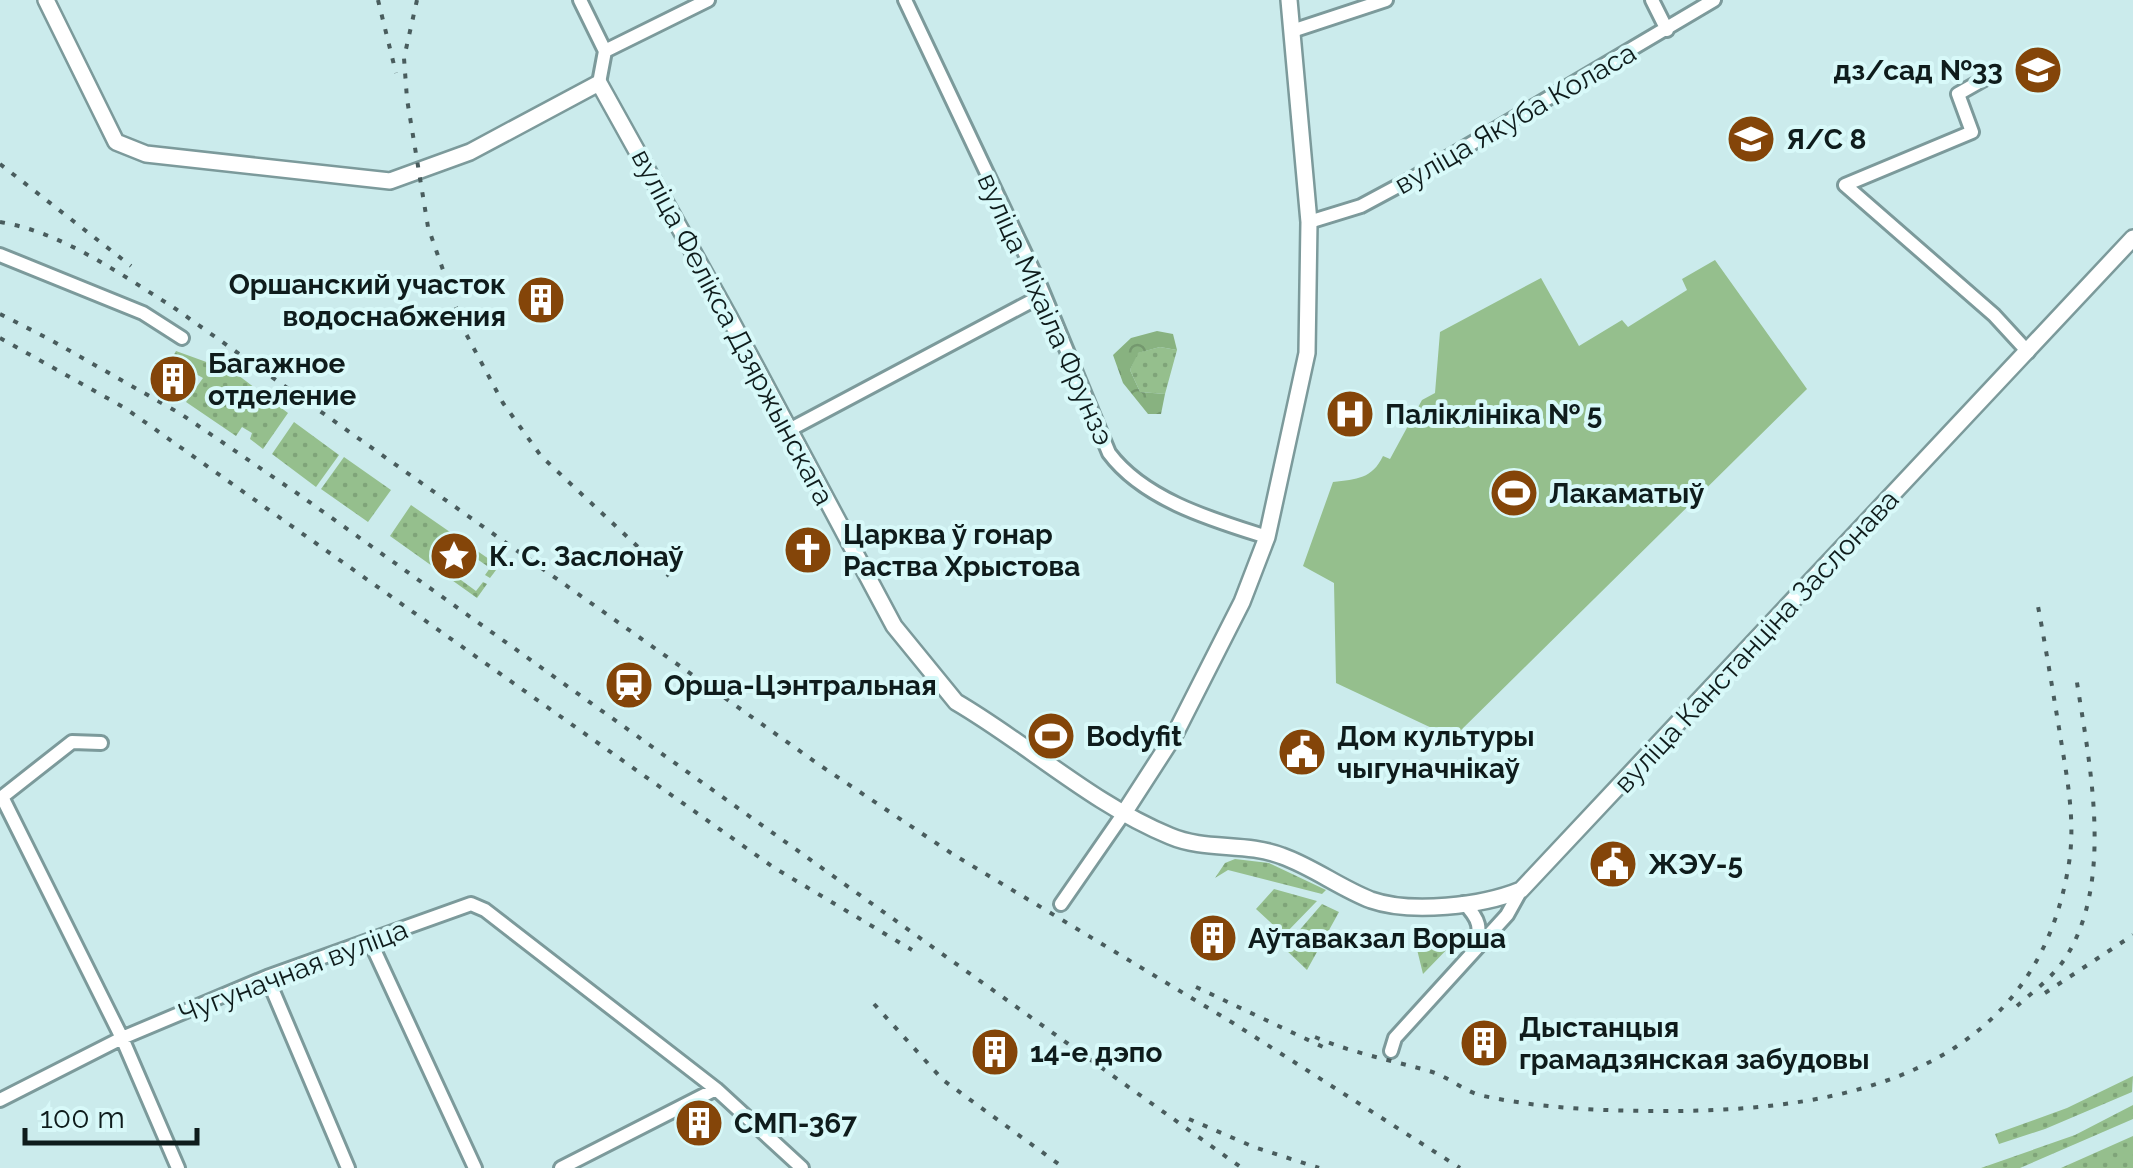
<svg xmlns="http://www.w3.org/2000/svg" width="2133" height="1168" font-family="Raleway,sans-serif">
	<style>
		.green { fill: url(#green-dots) }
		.forest { fill: url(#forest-crowns) }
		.pitch { fill: #95bf8d }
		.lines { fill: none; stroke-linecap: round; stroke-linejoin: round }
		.minor-casing { stroke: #7c9a9b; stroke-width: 18 }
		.tertiary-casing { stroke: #7c9a9b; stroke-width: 20 }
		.minor { stroke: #fff; stroke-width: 12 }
		.tertiary { stroke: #fff; stroke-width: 15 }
		.rail { stroke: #495c5d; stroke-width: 4; stroke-dasharray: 5 10; stroke-linecap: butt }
		.labels { text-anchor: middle; stroke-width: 8; stroke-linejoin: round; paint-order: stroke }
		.poi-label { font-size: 28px; font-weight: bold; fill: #0f1c1c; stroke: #d8f9f9; text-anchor: start }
		.street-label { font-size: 28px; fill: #0f1c1c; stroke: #d8f9f9 }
	</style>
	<defs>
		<pattern id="green-dots" width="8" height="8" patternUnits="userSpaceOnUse" patternTransform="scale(2.5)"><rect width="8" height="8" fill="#95bf8d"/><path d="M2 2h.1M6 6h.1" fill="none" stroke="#7fa479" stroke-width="1.8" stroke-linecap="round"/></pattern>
		<pattern id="forest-crowns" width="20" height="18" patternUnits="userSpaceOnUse" patternTransform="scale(2.5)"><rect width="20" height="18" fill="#88b280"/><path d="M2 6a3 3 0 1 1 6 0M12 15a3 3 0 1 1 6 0" fill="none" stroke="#74986e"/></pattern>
	</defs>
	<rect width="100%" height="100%" fill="#cbebec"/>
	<!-- green -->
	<path class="green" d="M1160,347L1177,350L1165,394L1140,392L1130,370L1137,353Z
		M176,351L234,372L288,413L263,449L250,439L252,433L242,427L236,436L186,402L203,378L171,360Z
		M294,422L339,455L316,487L272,454Z
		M344,457L391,490L368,522L321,489Z
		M411,505L499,566L490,578L485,575L490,568L454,543L439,564L476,591L483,582L487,584L477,598L390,536Z
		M1235,859L1269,863L1326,890L1322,894L1228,870L1215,878L1225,863Z
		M1274,889L1317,901L1284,935L1256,909Z
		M1322,904L1339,912L1307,970L1284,948Z
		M1446,930L1449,938L1455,941L1423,974L1413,933Z
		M2133,1076L2132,1092L2045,1129L1999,1144L1995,1134L2067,1108Z
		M2133,1105V1119L2020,1168H1981L2075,1135Z
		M2133,1136V1168H2061Z"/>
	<!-- forest -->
	<path class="forest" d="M1157,331L1173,334L1177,350L1160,347L1138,353L1130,370L1140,392L1165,394L1161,414H1148L1123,383L1113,355L1131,338Z"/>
	<!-- pitch -->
	<path class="pitch" d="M1715,260L1807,389L1453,738L1336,683L1334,583L1303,566L1333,482C1357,479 1372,479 1383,456L1390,459L1422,400L1435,393L1440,332L1541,278L1579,346L1622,320L1628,327L1687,290L1682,279Z"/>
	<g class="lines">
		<!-- minor casing -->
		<g class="minor-casing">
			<path id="minor" d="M580,0L605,51L599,83
				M905,0L1039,283L1109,453C1144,500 1213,520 1267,537
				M1652,0L1667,30
				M1292,31L1386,0
				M605,51L708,0
				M1995,73L1958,94L1972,132L1845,185L1994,315L2028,352
				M1309,222L1361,206L1415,177L1714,0
				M0,255L143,313L182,338
				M789,430L1043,295
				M101,743L72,742L2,797L122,1038L178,1168
				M1464,903C1479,919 1483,928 1473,949
				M1061,904L1124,813
				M370,941L475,1168
				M267,977L348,1168
				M1391,1051L1395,1038L1507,915L1521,890
				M0,1100L122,1038L267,977L471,904L485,910L716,1089L802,1168
				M561,1168L716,1089"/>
		</g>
		<!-- tertiary casing -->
		<g class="tertiary-casing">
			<path id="tertiary" d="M46,0L116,142L146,154L390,181L470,152L599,83L728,315L894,626L956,702C1028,744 1092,804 1170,836C1205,851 1246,842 1282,856C1313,867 1340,888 1371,900C1411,914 1482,906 1521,890L2133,238
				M1124,813L1175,734L1242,602L1267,537L1307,353L1309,222L1289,0"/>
		</g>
		<!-- minor -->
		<use href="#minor" class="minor"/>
		<!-- tertiary -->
		<use href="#tertiary" class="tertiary"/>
		<!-- rail -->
		<path class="rail" d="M378,0L396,73
			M417,0L404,58L407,99L428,227L464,330L503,403L541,456L669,576
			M0,164L131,266
			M0,222C62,232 120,274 173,307L821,766L951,853L1233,1023L1460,1168
			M0,314L49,339L181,414L301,496L1242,1168
			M0,338L125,408L773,867L912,950
			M1196,987L1323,1047
			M2045,993L2133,935
			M874,1004L943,1080L1064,1168
			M2017,1006C2034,991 2054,976 2066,957C2115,879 2089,762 2076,676
			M1315,1037C1352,1053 1391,1060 1429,1071C1447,1076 1461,1089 1479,1095C1542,1109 1604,1111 1667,1111C1847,1111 2036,1072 2069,863C2076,818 2066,773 2059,728C2052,686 2045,643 2037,601
			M1189,1119L1254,1147L1319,1168"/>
	</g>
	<!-- icons -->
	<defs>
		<g id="school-disc" transform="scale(2.5)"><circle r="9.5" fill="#844509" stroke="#d8f9f9"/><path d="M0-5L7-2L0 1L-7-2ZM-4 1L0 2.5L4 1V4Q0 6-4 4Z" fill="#fff"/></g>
		<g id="building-disc" transform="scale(2.5)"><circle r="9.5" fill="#844509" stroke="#d8f9f9"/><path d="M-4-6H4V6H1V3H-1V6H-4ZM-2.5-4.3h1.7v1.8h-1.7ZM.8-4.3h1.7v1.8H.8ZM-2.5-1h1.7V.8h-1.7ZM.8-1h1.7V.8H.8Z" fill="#fff"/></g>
		<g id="hospital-disc" transform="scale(2.5)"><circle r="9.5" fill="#844509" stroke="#d8f9f9"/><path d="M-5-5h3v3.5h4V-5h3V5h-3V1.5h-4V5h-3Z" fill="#fff"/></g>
		<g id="stadium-disc" transform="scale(2.5)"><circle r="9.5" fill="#844509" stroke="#d8f9f9"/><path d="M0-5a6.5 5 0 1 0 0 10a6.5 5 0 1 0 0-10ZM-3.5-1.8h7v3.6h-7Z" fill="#fff"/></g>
		<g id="church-disc" transform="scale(2.5)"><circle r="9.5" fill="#844509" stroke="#d8f9f9"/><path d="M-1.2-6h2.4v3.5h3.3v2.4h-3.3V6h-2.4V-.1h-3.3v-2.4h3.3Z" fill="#fff"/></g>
		<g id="sight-disc" transform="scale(2.5)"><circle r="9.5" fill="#844509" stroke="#d8f9f9"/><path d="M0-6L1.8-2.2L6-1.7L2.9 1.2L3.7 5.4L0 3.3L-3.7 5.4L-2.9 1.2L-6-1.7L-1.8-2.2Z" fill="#fff"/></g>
		<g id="station-disc" transform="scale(2.5)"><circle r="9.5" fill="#844509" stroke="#d8f9f9"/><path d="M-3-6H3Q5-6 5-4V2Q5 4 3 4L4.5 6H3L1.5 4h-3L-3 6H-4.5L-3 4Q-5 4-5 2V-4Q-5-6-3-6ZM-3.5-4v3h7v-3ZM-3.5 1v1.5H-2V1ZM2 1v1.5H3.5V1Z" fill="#fff"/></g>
		<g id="civic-disc" transform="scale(2.5)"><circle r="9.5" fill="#844509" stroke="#d8f9f9"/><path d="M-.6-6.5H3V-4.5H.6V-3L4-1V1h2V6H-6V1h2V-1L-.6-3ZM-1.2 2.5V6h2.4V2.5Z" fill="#fff"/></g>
	</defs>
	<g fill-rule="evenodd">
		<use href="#school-disc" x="2038" y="70"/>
		<use href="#school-disc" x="1751" y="139"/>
		<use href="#building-disc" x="541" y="300"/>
		<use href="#building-disc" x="173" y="379"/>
		<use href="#hospital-disc" x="1350" y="414"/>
		<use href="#stadium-disc" x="1514" y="493"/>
		<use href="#church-disc" x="808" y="550"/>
		<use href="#sight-disc" x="454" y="556"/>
		<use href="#station-disc" x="629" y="685"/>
		<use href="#stadium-disc" x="1051" y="736"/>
		<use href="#civic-disc" x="1302" y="752"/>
		<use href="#civic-disc" x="1613" y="864"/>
		<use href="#building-disc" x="1213" y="938"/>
		<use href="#building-disc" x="1484" y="1043"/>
		<use href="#building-disc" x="995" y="1052"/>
		<use href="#building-disc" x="699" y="1123"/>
	</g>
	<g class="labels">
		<!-- poi labels -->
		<g class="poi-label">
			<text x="2003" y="80" text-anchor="end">дз/сад №33</text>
			<text x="1786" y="149">Я/С 8</text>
			<text x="506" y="294" text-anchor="end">Оршанский участок<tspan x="506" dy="32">водоснабжения</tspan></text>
			<text x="208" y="373">Багажное<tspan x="208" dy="32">отделение</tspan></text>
			<text x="1385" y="424">Паліклініка № 5</text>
			<text x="1549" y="503">Лакаматыў</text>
			<text x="843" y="544">Царква ў гонар<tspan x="843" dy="32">Раства Хрыстова</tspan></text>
			<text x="489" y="566">К. С. Заслонаў</text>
			<text x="664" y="695">Орша-Цэнтральная</text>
			<text x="1086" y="746">Bodyfit</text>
			<text x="1337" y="746">Дом культуры<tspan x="1337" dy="32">чыгуначнікаў</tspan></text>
			<text x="1648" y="874">ЖЭУ-5</text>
			<text x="1248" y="948">Аўтавакзал Ворша</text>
			<text x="1519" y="1037">Дыстанцыя<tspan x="1519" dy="32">грамадзянская забудовы</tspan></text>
			<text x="1030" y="1062">14-е дэпо</text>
			<text x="734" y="1133">СМП-367</text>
		</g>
		<!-- street labels -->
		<g class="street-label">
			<text transform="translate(1515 118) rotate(-30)" y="10">вуліца Якуба Коласа</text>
			<text transform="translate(1046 309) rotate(66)" y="10">вуліца Міхаіла Фрунзэ</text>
			<text transform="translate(733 327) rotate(62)" y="10">вуліца Фелікса Дзяржынскага</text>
			<text transform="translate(1756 641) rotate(-47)" y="10">вуліца Канстанціна Заслонава</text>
			<text transform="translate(293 971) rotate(-21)" y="10">Чугуначная вуліца</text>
		</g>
	</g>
	<!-- scale -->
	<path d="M25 1128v15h172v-15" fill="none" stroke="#0f1c1c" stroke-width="5"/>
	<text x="40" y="1128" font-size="30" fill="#0f1c1c" stroke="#d8f9f9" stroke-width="8" paint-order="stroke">100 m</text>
</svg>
